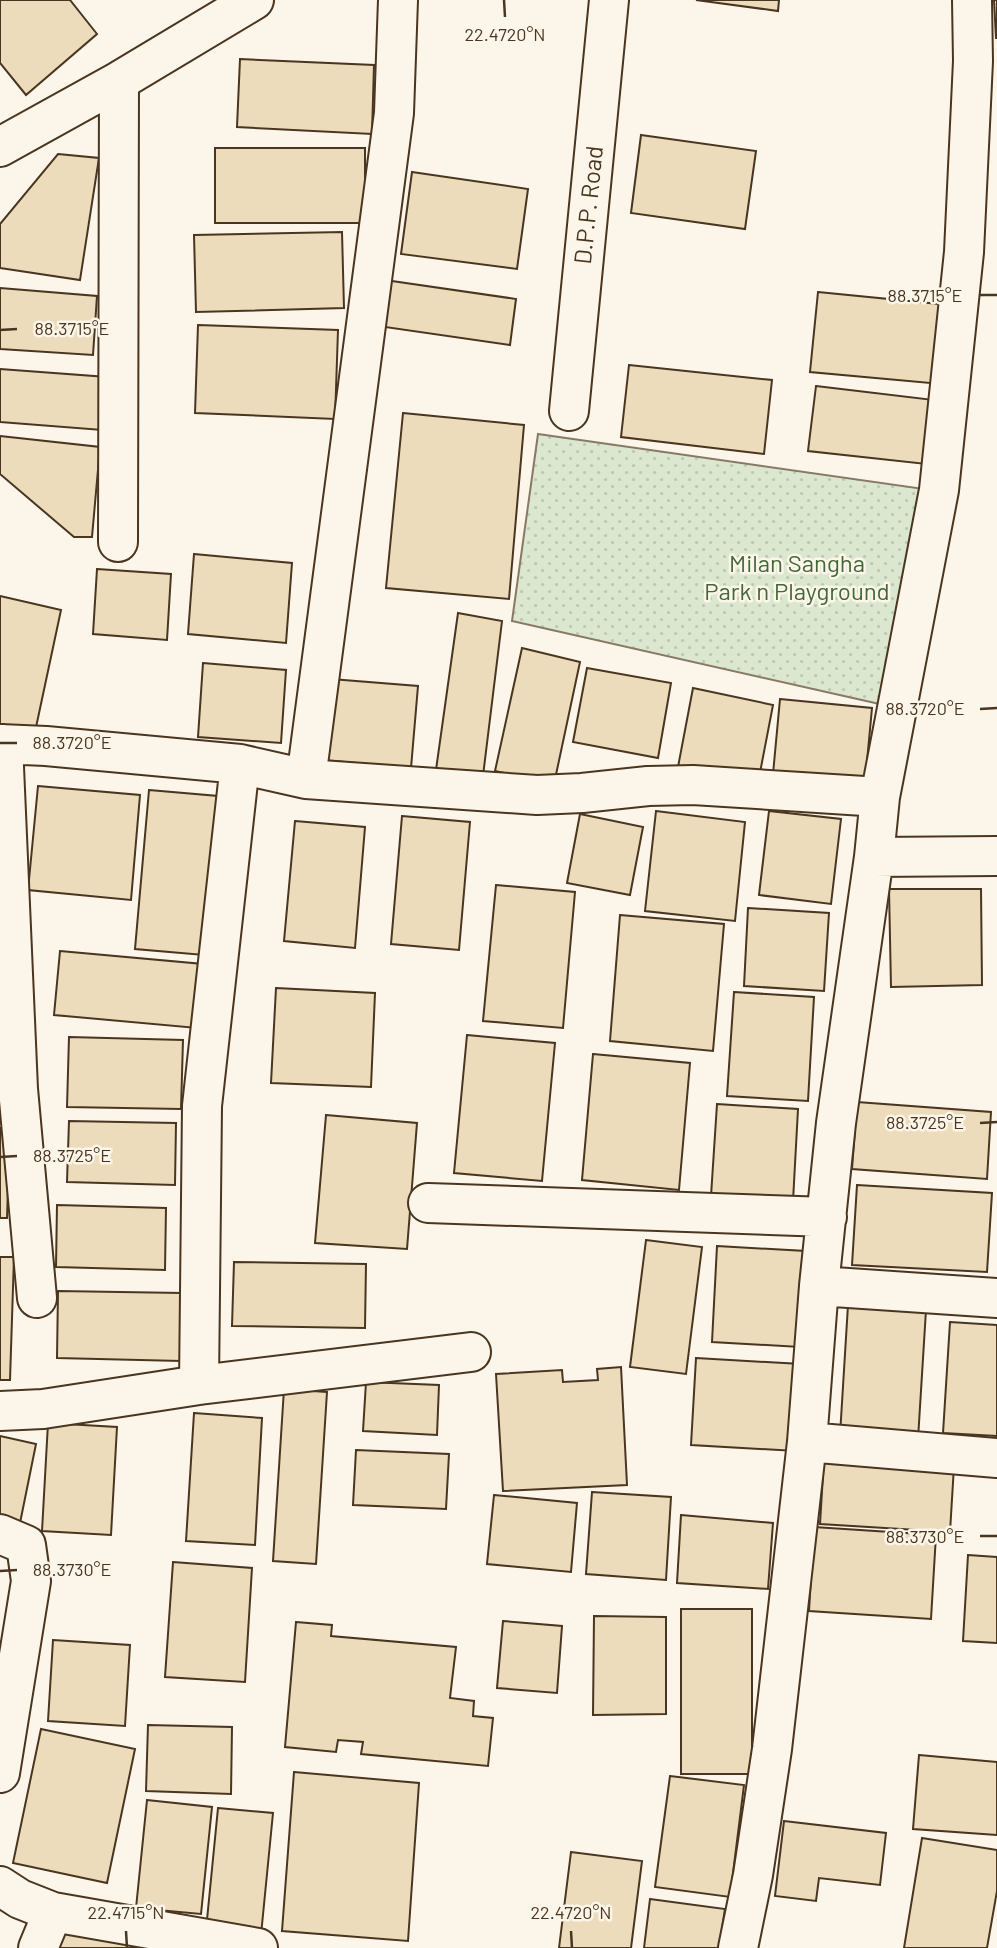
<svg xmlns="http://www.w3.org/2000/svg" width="997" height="1948" font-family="Barlow,sans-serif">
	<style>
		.park { fill: url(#park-dots); stroke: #887966; stroke-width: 2 }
		.building { fill: #ecdcbc; stroke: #4a3520; stroke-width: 2 }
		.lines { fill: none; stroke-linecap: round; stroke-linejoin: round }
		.street-casing { stroke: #4a3520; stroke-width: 42 }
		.street { stroke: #fbf6e9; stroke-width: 38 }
		.ticks { fill: none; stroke: #4a3520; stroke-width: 2.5 }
		.labels { text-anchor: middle; stroke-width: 5; stroke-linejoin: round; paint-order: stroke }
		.street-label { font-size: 24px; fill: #4a3520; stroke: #fbf6e9 }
		.park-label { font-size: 24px; fill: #436837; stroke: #fbf6e9 }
		.ticks-label { font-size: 18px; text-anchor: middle; fill: #4a3520; stroke: #fbf6e9; stroke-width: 5; stroke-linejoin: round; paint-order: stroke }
	</style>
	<defs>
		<pattern id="park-dots" width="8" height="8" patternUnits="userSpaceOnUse" patternTransform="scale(1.75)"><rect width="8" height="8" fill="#dce7d0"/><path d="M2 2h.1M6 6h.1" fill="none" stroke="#bec7b2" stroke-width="1.8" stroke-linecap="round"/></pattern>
	</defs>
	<rect width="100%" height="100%" fill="#fbf6e9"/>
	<!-- park -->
	<path class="park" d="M538,434L924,489L884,705L512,621Z"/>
	<!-- building -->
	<path class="building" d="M0,0H70L97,34L26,95L0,63Z
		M696,0H779L778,11Z
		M994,0H997V38H996Z
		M240,59L374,65L372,134L237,127Z
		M641,135L756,151L745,229L631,213Z
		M215,148H365V223H215Z
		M58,154L99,158L80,280L0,268V224Z
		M412,172L528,189L517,269L401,254Z
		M342,232L344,308L196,312L194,235Z
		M385,280L516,299L510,345L378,326Z
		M0,288L97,296L93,355L0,349Z
		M818,292L949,305L941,384L810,372Z
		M198,325L338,330L335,419L195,413Z
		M629,365L772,380L764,454L621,437Z
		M0,369L107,377L102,430L0,422Z
		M816,386L934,400L926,464L808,451Z
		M403,413L524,425L509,599L386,588Z
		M0,436L100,447L92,537H74L0,474Z
		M194,554L292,563L286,643L188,634Z
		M97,569L171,574L167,640L93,634Z
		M0,596L61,610L35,732L0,724Z
		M458,613L502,621L482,784L435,777Z
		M522,648L580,662L554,784L495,771Z
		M203,663L286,670L281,743L198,737Z
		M587,668L671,683L658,758L573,742Z
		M331,679L418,686L411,768L323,760Z
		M693,688L773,705L758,783L678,767Z
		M780,699L872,708L865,783L773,774Z
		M38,786L140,795L131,900L28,890Z
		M149,790L218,796L204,955L135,949Z
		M656,811L745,822L735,921L645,911Z
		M769,811L841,819L831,904L759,895Z
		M580,814L643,827L630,895L567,883Z
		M402,816L470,822L459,950L391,944Z
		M295,821L365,827L355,948L284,941Z
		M496,885L575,892L563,1028L483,1021Z
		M889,889H981L982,985L891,987Z
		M748,908L829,913L824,991L744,986Z
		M620,915L724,924L713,1051L610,1041Z
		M60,951L203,964L197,1028L54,1015Z
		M276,988L375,993L371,1087L271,1083Z
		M734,992L814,997L808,1101L727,1096Z
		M467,1035L555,1043L542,1181L454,1173Z
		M69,1037L183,1040L181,1109L67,1107Z
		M593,1054L690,1063L679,1190L582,1180Z
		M857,1102L991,1112L987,1179L852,1169Z
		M717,1104L798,1109L793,1201L711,1196Z
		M326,1115L417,1123L407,1249L315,1243Z
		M69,1121L176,1123L175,1185L67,1182Z
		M0,1128H10L7,1218H0Z
		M857,1185L992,1193L987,1272L852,1265Z
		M57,1205L166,1208L165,1270L56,1267Z
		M646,1240L702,1247L686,1374L630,1367Z
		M717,1246L806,1251L800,1347L712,1342Z
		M0,1257H14L10,1380H0Z
		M234,1262L366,1264L365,1328L232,1326Z
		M58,1291L182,1293L181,1361L57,1358Z
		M848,1305L926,1310L918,1439L840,1435Z
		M950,1322L997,1325V1436L943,1433Z
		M696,1358L801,1364L796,1451L691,1445Z
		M621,1367L627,1485L503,1491L496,1374L562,1370L563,1382L598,1380L597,1369Z
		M366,1382L439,1385L437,1435L363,1431Z
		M284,1389L327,1392L316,1564L273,1561Z
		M194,1413L262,1418L255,1545L186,1541Z
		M48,1423L117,1427L111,1535L42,1531Z
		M0,1436L36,1444L20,1523L0,1518Z
		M356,1450L449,1454L446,1509L353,1505Z
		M824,1458L954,1466L950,1532L820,1524Z
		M592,1492L671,1497L666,1580L586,1574Z
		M494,1495L577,1503L571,1572L487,1564Z
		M681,1515L773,1523L768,1589L677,1583Z
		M814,1527L936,1535L931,1619L809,1611Z
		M968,1555L997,1557V1643L963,1641Z
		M173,1562L252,1568L245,1682L165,1677Z
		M681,1609H752V1774H681Z
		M594,1616L666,1617V1714L593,1715Z
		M503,1621L562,1626L557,1693L497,1688Z
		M296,1622L332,1625L331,1636L456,1647L450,1698L474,1701L473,1716L493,1718L488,1766L361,1754L363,1742L338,1740L336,1752L285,1747Z
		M53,1640L130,1645L125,1726L48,1721Z
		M148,1725L232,1727L231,1794L146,1791Z
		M41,1729L135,1749L107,1883L13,1863Z
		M919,1755L997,1762V1835L913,1829Z
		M294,1772L419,1783L408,1941L282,1931Z
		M670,1776L744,1785L730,1897L655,1887Z
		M147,1800L212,1807L201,1914L136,1908Z
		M218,1808L273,1813L261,1935L206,1930Z
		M784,1821L886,1833L880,1885L819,1878L816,1901L775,1896Z
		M922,1838L997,1850V1891L987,1948H904Z
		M571,1852L642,1861L631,1948H559Z
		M650,1899L725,1909L719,1948H644Z
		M59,1919L175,1948H52Z"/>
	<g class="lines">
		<!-- street casing -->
		<g class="street-casing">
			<path id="street" d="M0,147L119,81L254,0
				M569,411L609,0
				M118,542L119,81
				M0,744L46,746L240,764L306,779L537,795L582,793L648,786L693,785L880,797
				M3,744L18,1089L37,1298
				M306,779L394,113L398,0
				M874,857L997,856
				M428,1203L827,1217
				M819,1286L997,1298
				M199,1385L202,1106L240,764
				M0,1411L43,1409L199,1385L471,1352
				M807,1442L997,1458
				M0,1534L26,1545L31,1581L0,1773
				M0,1886L20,1899L53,1912L258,1948
				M38,1948L53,1912
				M738,1948L753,1875L772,1749L807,1442L819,1286L836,1123L874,857L880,797L939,490L964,252L973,61L972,0"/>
		</g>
		<!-- street -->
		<use href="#street" class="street"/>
	</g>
	<!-- ticks -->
	<path class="ticks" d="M504,0L505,17M980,295H997M0,330L17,329M980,709L997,708M0,743H17M980,1123L997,1122M0,1157L17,1156M980,1536H997M0,1571L17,1570M126,1931L127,1948M571,1931L572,1948"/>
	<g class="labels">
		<!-- street labels -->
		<g class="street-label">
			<text transform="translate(589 205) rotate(-84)" y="8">D.P.P. Road</text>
		</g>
		<!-- park labels -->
		<g class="park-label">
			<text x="797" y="572">Milan Sangha<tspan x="797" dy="28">Park n Playground</tspan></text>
		</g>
	</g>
	<g class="ticks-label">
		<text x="505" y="41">22.4720°N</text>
		<text x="925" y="302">88.3715°E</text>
		<text x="72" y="335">88.3715°E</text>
		<text x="925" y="715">88.3720°E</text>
		<text x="72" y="749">88.3720°E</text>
		<text x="925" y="1129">88.3725°E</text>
		<text x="72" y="1162">88.3725°E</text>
		<text x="925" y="1543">88.3730°E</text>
		<text x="72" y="1576">88.3730°E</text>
		<text x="126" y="1919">22.4715°N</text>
		<text x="571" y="1919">22.4720°N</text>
	</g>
</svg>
